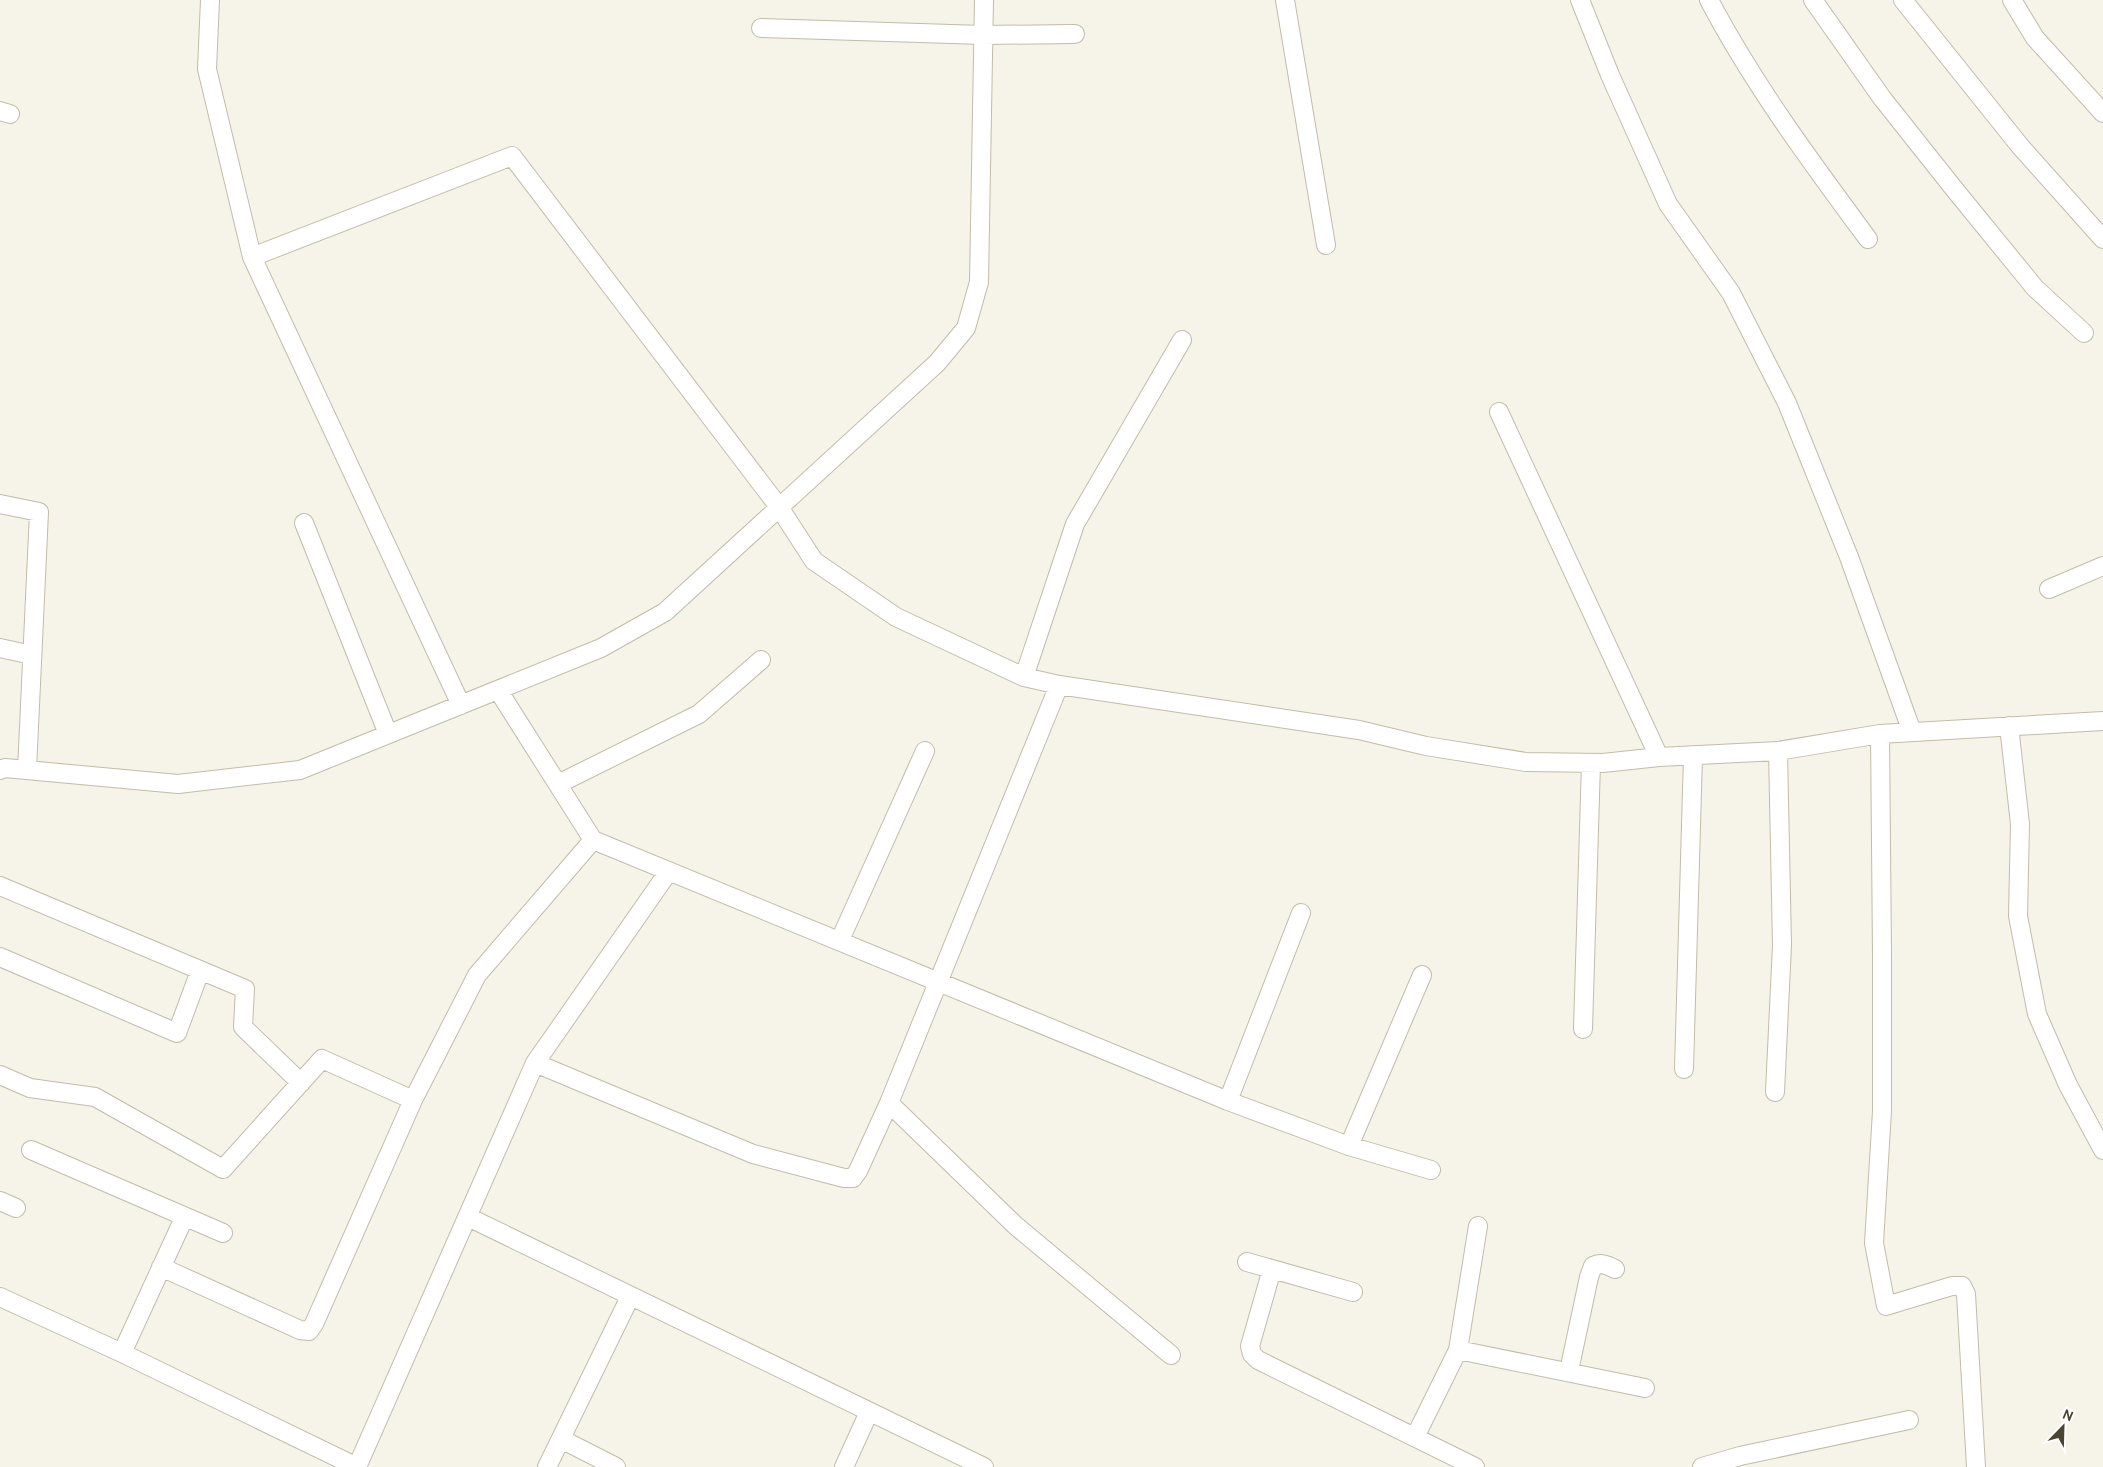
<svg xmlns="http://www.w3.org/2000/svg" width="2103" height="1467" font-family="Cabin,sans-serif">
	<style>
		.lines { fill: none; stroke-linecap: round; stroke-linejoin: round }
		.street-casing { stroke: #c2bca9; stroke-width: 20 }
		.street { stroke: #fff; stroke-width: 18 }
	</style>
	<rect width="100%" height="100%" fill="#f6f3e8"/>
	<g class="lines">
		<!-- street casing -->
		<g class="street-casing">
			<path id="street" d="M210,0L207,69L252,257L461,705
				M1285,0L1326,245
				M1580,0L1610,75L1668,204L1731,293L1787,403L1849,557L1912,732
				M1709,0C1754,85 1811,162 1868,239
				M1813,0L1882,98L1955,190L2035,288L2084,333
				M1903,0L2020,146L2103,239
				M2012,0L2035,38L2103,113
				M761,28L983,35L1075,34
				M0,111L10,114
				M252,257L512,156L779,507L814,561L896,617L1024,677L1059,685L1359,730L1426,746L1526,762L1603,763L1659,757L1778,751L1880,734L2103,721
				M1499,412L1659,757
				M0,504L39,512L27,770
				M304,523L388,734
				M2049,589L2103,566
				M0,648L32,655
				M1024,677L1075,524L1182,340
				M498,690L593,840L1228,1101L1349,1146L1431,1170
				M2009,726L2020,824L2018,916L2037,1014L2068,1085L2103,1150
				M1880,734L1882,954V1111L1874,1243L1886,1306L1952,1286H1962L1966,1294L1976,1467
				M0,770L5,768L178,784L300,770L601,648L665,612L937,363L966,328L979,282L984,0
				M558,784L699,714L761,660
				M0,886L245,989L243,1027L301,1083
				M840,940L925,751
				M0,957L177,1033L200,971
				M1583,1029L1591,763
				M535,1063L753,1154L844,1178H853L858,1171L889,1103L1059,685
				M1684,1069L1693,756
				M0,1075L30,1088L95,1097L223,1169L322,1059L413,1100
				M1775,1092L1782,945L1778,751
				M1228,1101L1301,913
				M889,1103L1016,1226L1171,1355
				M1349,1146L1422,975
				M31,1150L223,1233
				M0,1201L16,1208
				M468,1217L984,1467
				M1247,1262L1353,1292
				M161,1267L300,1330L309,1331L314,1324L413,1100L477,975L593,840
				M1272,1269L1250,1346L1252,1354L1258,1360L1475,1467
				M0,1297L122,1353L357,1467
				M1458,1350L1645,1388
				M122,1353L184,1218
				M1569,1371L1589,1277L1593,1266C1601,1262 1607,1265 1615,1269
				M1415,1437L1458,1350L1478,1226
				M561,1439L616,1467
				M357,1467L535,1063L669,871
				M547,1467L630,1297
				M844,1467L869,1412
				M1702,1467L1740,1456L1909,1420"/>
		</g>
		<!-- street -->
		<use href="#street" class="street"/>
	</g>
	<!-- north arrow -->
	<g transform="translate(2063 1427) rotate(23)" stroke="#ffffff" stroke-width="4" paint-order="stroke">
	<path d="M0-4L9 19L0 12L-9 19Z" fill="#4a4435"/>
	<text y="-8" font-size="14" font-weight="bold" text-anchor="middle" fill="#4a4435">N</text>
	</g>
</svg>
